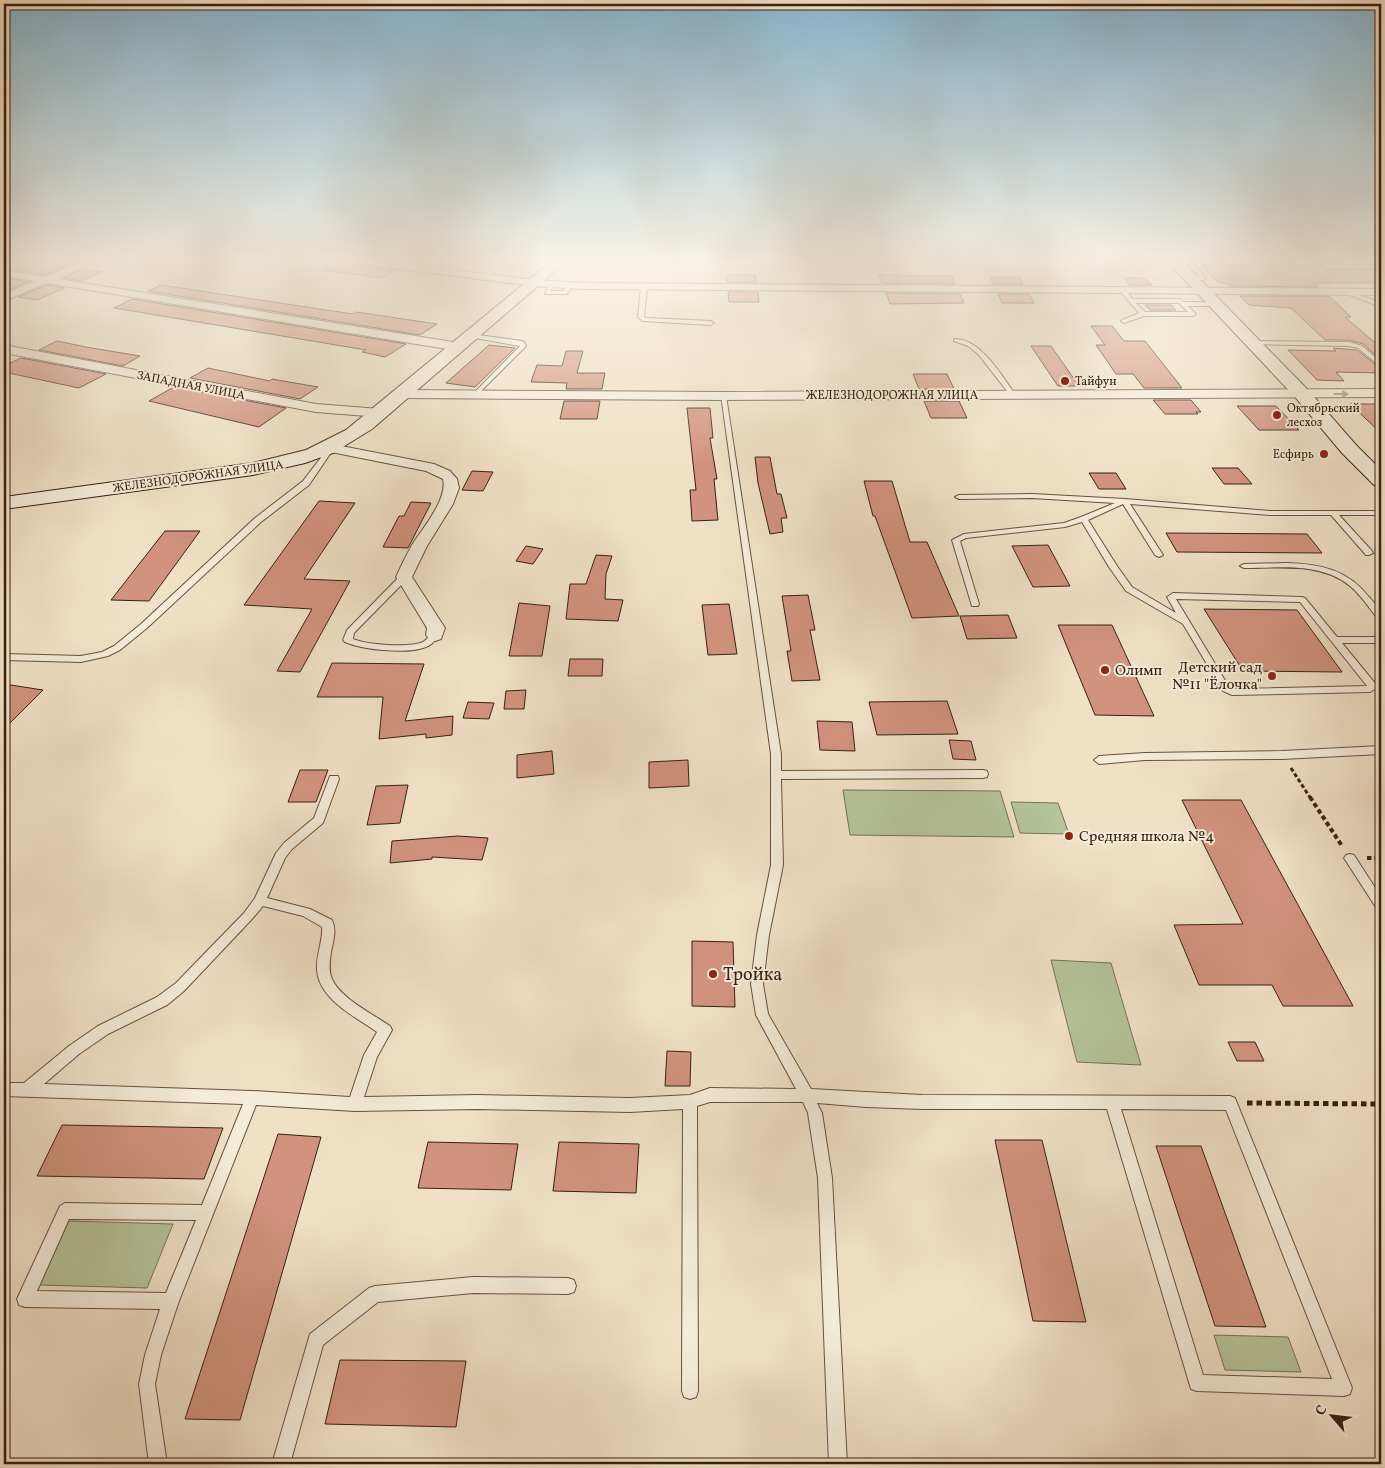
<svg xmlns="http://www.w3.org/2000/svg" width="1385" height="1468" font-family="Vollkorn,serif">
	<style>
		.green { fill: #b5c499; stroke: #777256 }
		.building { fill: #d2937e; stroke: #392012 }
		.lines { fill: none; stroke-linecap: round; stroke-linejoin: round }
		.lane-casing { stroke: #67503f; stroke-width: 2 }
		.street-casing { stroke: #67503f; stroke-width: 2 }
		.secondary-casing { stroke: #392012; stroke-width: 2 }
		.path-far2 { stroke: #392012; stroke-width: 3; stroke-dasharray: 4 2.5; stroke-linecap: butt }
		.path-far1 { stroke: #392012; stroke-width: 4; stroke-dasharray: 4.5 3; stroke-linecap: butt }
		.path { stroke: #392012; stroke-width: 5; stroke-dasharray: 5.5 4; stroke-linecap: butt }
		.lane { fill: #f5ecda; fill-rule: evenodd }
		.street { fill: #f5ecda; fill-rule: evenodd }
		.secondary { fill: #f5ecda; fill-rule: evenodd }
		.oneway { fill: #a09080 }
		.poi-dot { fill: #8f2418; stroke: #f5ecda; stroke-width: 2 }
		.labels { text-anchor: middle; stroke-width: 4; stroke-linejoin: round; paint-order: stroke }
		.far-poi-label { font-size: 12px; fill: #392012; stroke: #f5ecda; text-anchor: start }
		.far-street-label { font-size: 12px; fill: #392012; stroke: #f5ecda }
		.poi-label { font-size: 15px; fill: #392012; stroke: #f5ecda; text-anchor: start }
		.near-poi-label { font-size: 18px; fill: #392012; stroke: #f5ecda; text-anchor: start }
	</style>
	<rect width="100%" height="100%" fill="#f0e1c6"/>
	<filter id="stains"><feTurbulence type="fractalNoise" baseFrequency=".004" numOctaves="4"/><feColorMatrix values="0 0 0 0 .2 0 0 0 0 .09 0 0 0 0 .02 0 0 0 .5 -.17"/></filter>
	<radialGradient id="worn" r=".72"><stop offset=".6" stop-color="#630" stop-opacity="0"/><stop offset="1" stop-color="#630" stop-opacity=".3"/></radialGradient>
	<!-- green -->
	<path class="green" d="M843,790L1000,791L1014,837L850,835Z
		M1011,802L1058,803L1069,834L1020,833Z
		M1051,960L1111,963L1141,1065L1077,1062Z
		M69,1221L173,1224L147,1288L39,1285Z
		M1214,1335L1288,1337L1301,1372L1225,1370Z"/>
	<!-- building -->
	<path class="building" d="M4,260H27L66,266L45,275L4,268Z
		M325,260H345L352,265L394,270L381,278L324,270Z
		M1269,260H1312L1328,270H1381V283H1314L1318,287L1230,286L1227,283H1219L1200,264L1275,265Z
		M83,269L102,272L81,281L64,278Z
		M726,275H755L756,282H727Z
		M879,275L952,276L955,284L882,283Z
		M990,277H1020L1023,284H993Z
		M4,278L27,282L4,292Z
		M1124,278H1145L1152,285H1129Z
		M47,285L65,288L37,300L18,297Z
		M161,285L353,314L356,312L437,324L420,335L148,291Z
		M728,292H758L759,302H729Z
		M886,293L960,294L964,303L890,304Z
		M998,294H1029L1034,303H1002Z
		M1240,296H1329L1351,317H1345L1381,348V360L1363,344L1349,340H1325L1291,308L1249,305Z
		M132,299L406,344L385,357L362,352L366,350L114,308Z
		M1145,305H1171L1176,310H1150Z
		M1091,326H1112L1124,341H1145L1182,388H1144L1133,374H1116L1096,345H1105Z
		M57,341L86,347L140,356L123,366L39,350Z
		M489,345L515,348L475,387L446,383Z
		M1031,346H1051L1079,386H1058Z
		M1333,348L1357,350L1381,369V373L1336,372L1344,381L1317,380L1288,350L1336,351Z
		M566,351H583L577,373H605L602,389H566L567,383L531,382L537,365L562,366Z
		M21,358L106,374L79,388L4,372V366Z
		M208,368L270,381L272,379L318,387L300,399L190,378Z
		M913,374H947L954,389H919Z
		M174,387L286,408L259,427L149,401Z
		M1153,400H1191L1201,412H1196L1198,414H1165Z
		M564,401H600L597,419H560Z
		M924,401H959L967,418H931Z
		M1350,404H1381V433Z
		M1237,406H1276L1299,430H1259Z
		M687,408H710L713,438H710L717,479H714L718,520L692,521L690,490H696Z
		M755,457H770L777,494H781L787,518H781L783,532L770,534L758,483Z
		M1212,468H1238L1252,484H1224Z
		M472,471L493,472L483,491L462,490Z
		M1089,473H1116L1126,489H1099Z
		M864,481H892L910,542H927L959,616L912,618L875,516H873Z
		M319,501L355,503L304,579L350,581L300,672L277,671L312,609L244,605Z
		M411,502L431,503L408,548L383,547L399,516H404Z
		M165,531H200L149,601L111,600Z
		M1166,533L1307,534L1322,553L1177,552Z
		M1048,545L1070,586L1033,587L1012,546Z
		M526,546L543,549L533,564L516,561Z
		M596,555L612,556L606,574L605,599L623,600L618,621L566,619L570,584H586Z
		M808,595L815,630H810L820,680L792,681L787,651H791L782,596Z
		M519,603L550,606L542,656H509Z
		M729,604L737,654L708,655L702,605Z
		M1204,609L1297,610L1342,672L1243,671Z
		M1008,615L1017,638L967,639L960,616Z
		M1058,625H1112L1154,716L1095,715Z
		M570,659H603L602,676H568Z
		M332,663L424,664L405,721L453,716L452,735L426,738V734L379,739L383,697H317Z
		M4,684L43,690L4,729Z
		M526,690L524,709H504L506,691Z
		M947,701L958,734L877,735L869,702Z
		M468,702L494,703L489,719L463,718Z
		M817,721L852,722L855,751L820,750Z
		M949,740L971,741L976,760L953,759Z
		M552,751L554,774L517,778V755Z
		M688,760L689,786L649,788V762Z
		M300,770H328L316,802H288Z
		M408,785L400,823L367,825L376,786Z
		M1182,800H1241L1353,1006H1283L1272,985H1199L1174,925L1243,924Z
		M458,836L488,838L482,860L432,857V859L390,863L392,841Z
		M692,941L733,942L735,1007L692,1006Z
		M1228,1042H1255L1264,1061H1237Z
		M667,1051L691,1052L690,1086H665Z
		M62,1125L223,1128L204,1179L37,1176Z
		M278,1134L321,1137L240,1420L185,1419Z
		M995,1140H1042L1086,1322L1033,1321Z
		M428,1142L518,1144L511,1190L418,1188Z
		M559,1142L639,1144L636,1193L553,1191Z
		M1156,1146H1201L1266,1327L1215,1326Z
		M340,1360L466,1361L456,1427L325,1424Z"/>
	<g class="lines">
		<!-- lane casing -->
		<g class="lane-casing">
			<path id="lane" d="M1314,260H1320L1329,265H1381V268H1328Z
				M483,261L502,262L505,264L485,279L483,276L498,265L483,263Z
				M1174,262H1191L1206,278L1203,280L1187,279L1189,276H1199L1188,265H1176Z
				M549,284L554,285L550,291H563L567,285L572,286L567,294H545Z
				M644,285L647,287L644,316L646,318L711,321L714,323L711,325L643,321L638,317L641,287Z
				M1121,290H1125L1133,299H1180L1184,302H1214L1217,304L1214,306H1188L1196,314L1193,316H1144L1124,323L1121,321L1122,320L1139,313L1121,292ZM1136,303H1179L1188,312H1145Z
				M1346,290L1381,303V307L1344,293L1343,292Z
				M471,334L522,341L524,342L526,346L475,397L472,395L473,394L520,346L469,337V335Z
				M954,339C980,338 1001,375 1015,394V396H1011L978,354L968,346L954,341Z
				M1252,341L1349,342L1362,346L1381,362V367L1358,348L1349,346L1250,344L1249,343Z
				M721,395L726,396L781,754V771L983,770L987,771L988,774L987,777L983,778L781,779L783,865L769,935L763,984L768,1014L811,1089L922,1095L1230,1096L1235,1098L1352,1388L1350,1394L1344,1396L1197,1391L1191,1389L1107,1109H922L866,1107L817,1103L822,1113L832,1178L847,1464H829L818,1178L808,1113L803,1102H710L697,1106L698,1391L696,1397L690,1399L684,1397L682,1391L683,1109L630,1112L478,1109L355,1111L256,1105L179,1301L161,1355L155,1384L167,1464H149L139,1384L145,1355L160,1309L25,1307L19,1305L17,1299L60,1206L65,1203L202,1205L243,1104L4,1096V1083H24L69,1046L98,1026L157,997L176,983L244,913L255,898L276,853L284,843L314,818L330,776H338L339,779L323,823L292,849L285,858L267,898L310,909L332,920C337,930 333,942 331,952C330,960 328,970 332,979C340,998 373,1014 390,1026L392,1030L377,1057L364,1097L478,1095L630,1098L690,1095L710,1088L796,1089L756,1015L751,984L757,935L771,865V754ZM263,906L303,916L322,927C323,941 316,955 317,969C318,999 356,1017 377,1032L364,1055L350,1097L252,1091L44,1084L79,1054L108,1034L167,1005L184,991L252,919ZM1121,1109L1226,1110L1332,1379L1203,1375ZM69,1219L196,1220L166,1293L37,1291Z
				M331,446L334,448L309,485L261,522L147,628L120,650L108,656L81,662L4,660V654L81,656L102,652L114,646L141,624L255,518L303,481L329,447Z
				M1032,494L1125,499L1270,511H1381V515H1339L1372,551L1373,553L1369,555H1366L1331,515H1270L1130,504L1163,555L1159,557L1155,555L1123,504L1088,520L1117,566L1132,587L1176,613L1167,597L1173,593L1302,597L1305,598L1337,637H1381V643H1342L1378,687L1370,692L1232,695L1223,691L1183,624L1126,591L1109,567L1082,522L1065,527L966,538L960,541L979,604L978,606H972L952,540L964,534L1064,523L1081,517L1115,503L1032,498L959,499L955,497L959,495ZM1176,599L1300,602L1367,686L1233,689L1229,687Z
				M1286,563C1320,564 1347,569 1369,597C1376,605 1381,609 1381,620L1378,619C1369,608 1361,595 1350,586C1321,562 1279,568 1244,568L1240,566L1244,564Z
				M404,574L408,577L407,579L354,633L353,639C366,645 410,648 423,642C428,639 430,634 435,632L439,635C436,639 433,644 428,646C410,655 363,650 345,642L343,640L347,630L401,575Z
				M1381,746V754L1282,759L1145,760L1099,764L1094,760L1099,756L1145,753L1282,751Z
				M1350,854L1354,855L1381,897V911L1377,909L1346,861L1344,858L1346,855Z
				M473,1277L568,1278L574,1280L576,1286L574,1292L568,1294L473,1293L378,1302L323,1345L290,1464H272L310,1334L369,1288L375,1286Z"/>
		</g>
		<!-- street casing -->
		<g class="street-casing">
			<path id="street" d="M84,260H97L58,279L459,343L465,347L459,351L47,283L4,301V294L34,281L4,276V270L45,277Z
				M347,260H374L534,280L584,283L1381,289V295L584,289L534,286L352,263Z
				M4,345L316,404L380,409L387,413L380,417L316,412L4,353Z
				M1381,389V397L723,400L403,398L397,394L403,390L723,392Z
				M331,444L434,464L450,471L457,479L459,488L453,504L427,546L412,577L445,628L441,639L435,641L429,639L426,635L427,628L396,577C401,566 406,556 412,545C422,529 448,499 443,479L426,471L326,451L324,448L326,445Z"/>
		</g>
		<!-- secondary casing -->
		<g class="secondary-casing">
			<path id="secondary" d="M553,260H568L372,429L333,453L305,463L253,475L4,509V497L253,463L306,450L346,430Z
				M1166,260H1181L1308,390L1356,445L1381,470V487L1374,485L1342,453L1296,398Z"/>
		</g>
		<!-- path-far2 -->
		<path class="path-far2" d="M1291,768L1311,799"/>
		<!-- path-far1 -->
		<path class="path-far1" d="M1310,797L1342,846
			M1367,858H1381"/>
		<!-- path -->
		<path class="path" d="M1247,1103L1381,1104"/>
		<!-- lane -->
		<use href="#lane" class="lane"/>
		<!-- street -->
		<use href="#street" class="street"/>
		<!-- secondary -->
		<use href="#secondary" class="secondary"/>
	</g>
	<!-- one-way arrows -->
	<defs><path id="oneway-solid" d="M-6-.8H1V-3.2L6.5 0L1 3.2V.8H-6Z" transform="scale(1.25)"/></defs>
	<use class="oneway" href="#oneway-solid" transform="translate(1341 394)"/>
	<!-- sky -->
	<linearGradient id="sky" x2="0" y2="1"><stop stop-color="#89b8d2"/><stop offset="0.56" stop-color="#f8f2e5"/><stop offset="1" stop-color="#f8f2e5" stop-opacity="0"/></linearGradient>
	<rect width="1385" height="465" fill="url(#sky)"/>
	<!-- markers -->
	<g class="poi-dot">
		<circle cx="1065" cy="381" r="5"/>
		<circle cx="1277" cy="415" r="5"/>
		<circle cx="1324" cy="454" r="5"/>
		<circle cx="1105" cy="670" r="5"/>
		<circle cx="1272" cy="676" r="5"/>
		<circle cx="1069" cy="836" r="5"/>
		<circle cx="713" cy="974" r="5"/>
	</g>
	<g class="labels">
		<!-- far-poi labels -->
		<g class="far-poi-label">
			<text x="1075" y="385">Тайфун</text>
			<text x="1287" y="412">Октябрьский<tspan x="1287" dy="14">лесхоз</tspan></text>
			<text x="1314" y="458" text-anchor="end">Есфирь</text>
		</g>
		<!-- far-street labels -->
		<g class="far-street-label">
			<text transform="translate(191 385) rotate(11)" y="4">ЗАПАДНАЯ УЛИЦА</text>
			<text x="892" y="399">ЖЕЛЕЗНОДОРОЖНАЯ УЛИЦА</text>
			<text transform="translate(198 476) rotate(-8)" y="4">ЖЕЛЕЗНОДОРОЖНАЯ УЛИЦА</text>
		</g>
		<!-- poi labels -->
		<g class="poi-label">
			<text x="1262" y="672" text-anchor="end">Детский сад<tspan x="1262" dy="17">№11 "Ёлочка"</tspan></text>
			<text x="1115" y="675">Олимп</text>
			<text x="1079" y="841">Средняя школа №4</text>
		</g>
		<!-- near-poi labels -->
		<g class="near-poi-label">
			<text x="723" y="980">Тройка</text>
		</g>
	</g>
	<!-- margin -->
	<rect width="1385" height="1468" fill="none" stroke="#f0e1c6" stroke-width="20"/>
	<rect x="5" y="5" width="1375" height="1458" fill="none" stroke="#392012" stroke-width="2.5"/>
	<rect x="10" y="10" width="1365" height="1448" fill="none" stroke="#392012"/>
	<!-- north arrow -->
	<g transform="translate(1332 1416) rotate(298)" stroke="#f5ecda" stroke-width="4" paint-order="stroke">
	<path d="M0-4L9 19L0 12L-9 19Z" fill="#392012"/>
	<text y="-8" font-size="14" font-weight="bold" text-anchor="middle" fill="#392012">С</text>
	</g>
	<rect width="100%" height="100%" filter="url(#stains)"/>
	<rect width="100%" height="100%" fill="url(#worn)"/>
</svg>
